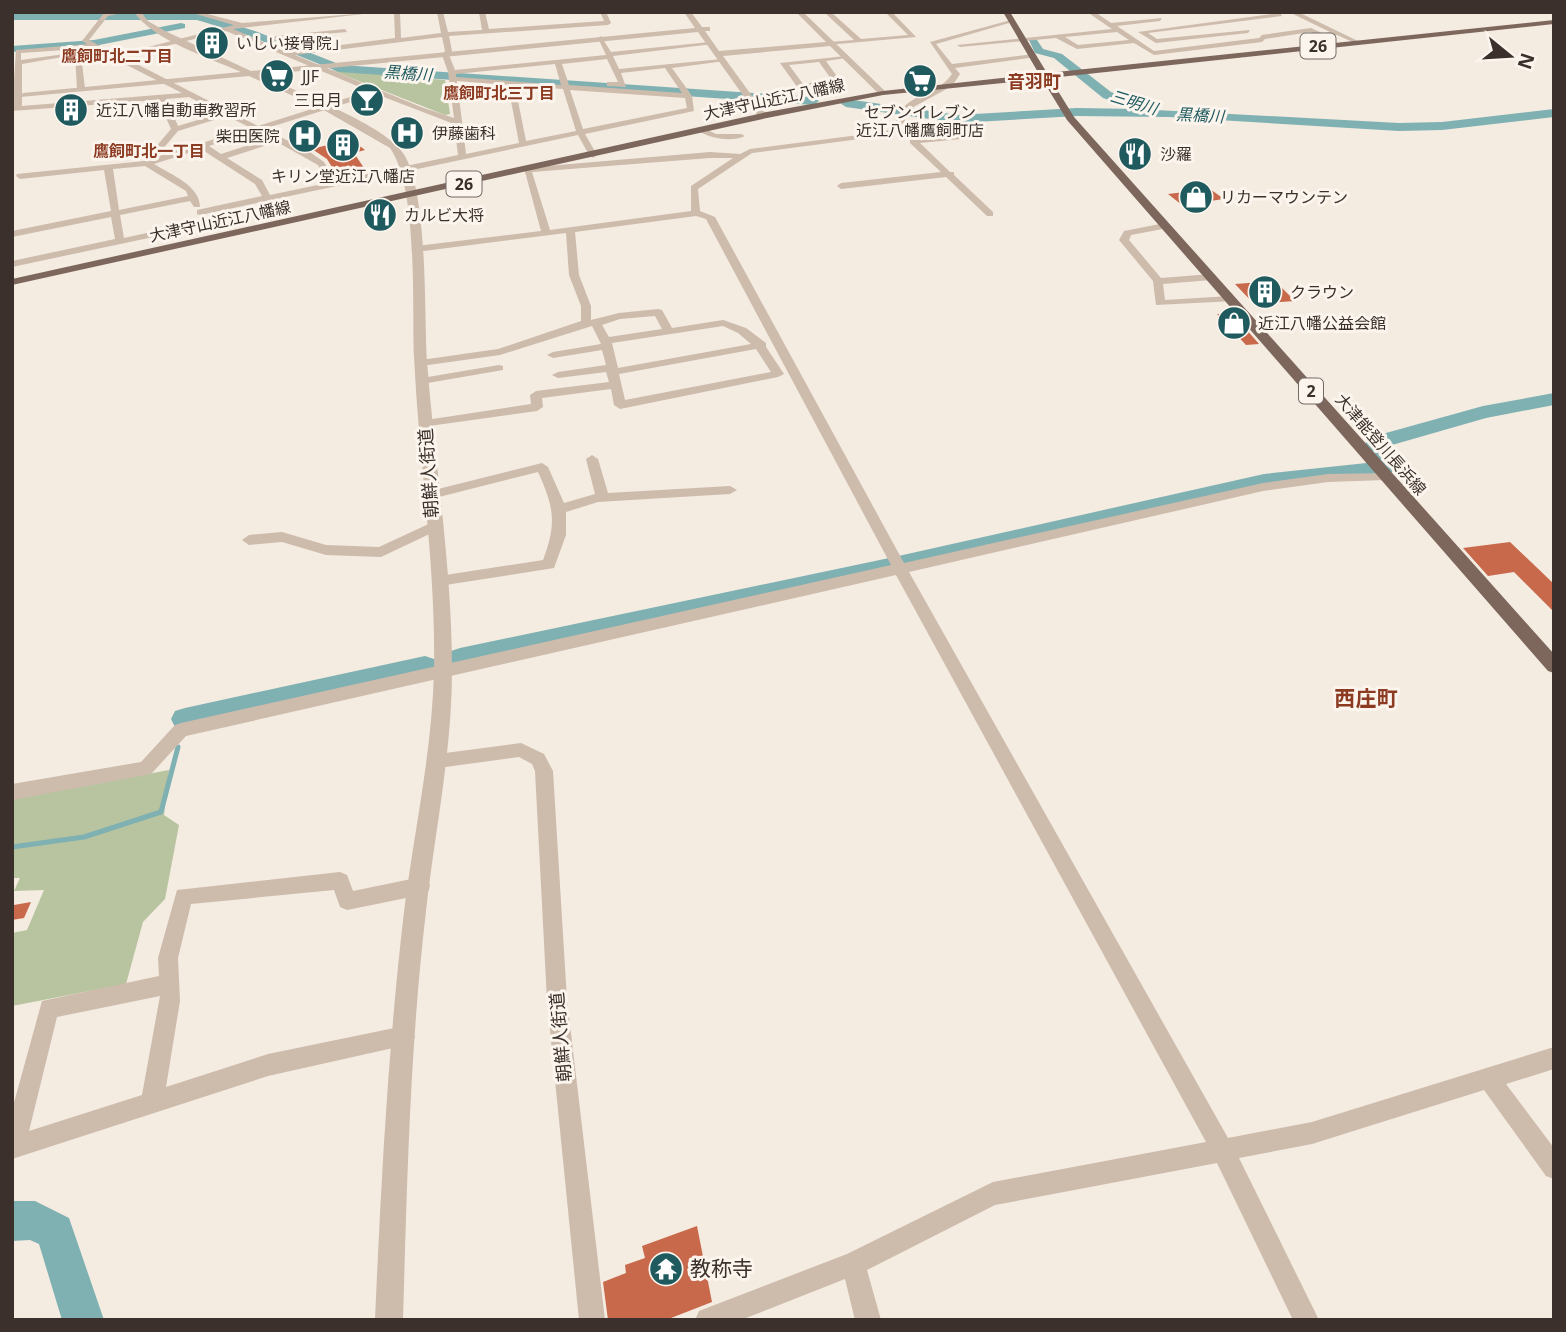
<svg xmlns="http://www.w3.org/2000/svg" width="1566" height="1332" font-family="'Noto Sans','Noto Sans JP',sans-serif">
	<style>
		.green { fill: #b8c4a0 }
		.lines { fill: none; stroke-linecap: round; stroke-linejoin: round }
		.stream { stroke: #7fb0b2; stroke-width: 5 }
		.river { fill: #7fb0b2; fill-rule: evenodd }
		.building { fill: #c8694b }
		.minor { fill: #cdbbac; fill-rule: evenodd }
		.tertiary { fill: #cdbbac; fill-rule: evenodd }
		.primary { fill: #7d675c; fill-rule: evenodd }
		.labels { text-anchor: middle; stroke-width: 6; stroke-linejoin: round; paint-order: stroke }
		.far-poi-label { font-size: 16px; fill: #3b302b; stroke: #fbf5ee; text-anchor: start }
		.shield { fill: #fbf5ee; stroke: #756b66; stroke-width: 2 }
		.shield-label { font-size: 16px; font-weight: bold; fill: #3b302b }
		.far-neighbourhood-label { font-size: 16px; font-weight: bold; fill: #8c3b22; stroke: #fbf5ee }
		.far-water-label { font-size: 16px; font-style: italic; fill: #1f5a5e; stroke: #fbf5ee }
		.far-street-label { font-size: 16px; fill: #3b302b; stroke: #fbf5ee }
		.far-quarter-label { font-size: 18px; font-weight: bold; fill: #8c3b22; stroke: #fbf5ee }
		.street-label { font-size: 18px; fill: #3b302b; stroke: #fbf5ee }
		.quarter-label { font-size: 21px; font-weight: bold; fill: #8c3b22; stroke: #fbf5ee }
		.near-poi-label { font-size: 21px; fill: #3b302b; stroke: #fbf5ee; text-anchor: start }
	</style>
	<rect width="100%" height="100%" fill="#f4ebe1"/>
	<!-- green -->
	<path class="green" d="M331,70L445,80L450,114L445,115Z
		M169,770L164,815L179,825L165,899L143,922L126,984L12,1006V933L27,930L44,890L14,891L20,878H12V799Z"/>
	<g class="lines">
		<!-- stream -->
		<path class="stream" d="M12,847L84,837L161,812L178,747"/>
		<!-- river -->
		<path class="river" d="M171,12L198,14L255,31L341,65L813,97L819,101L813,105L339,72L247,35L197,20H12V14Z
			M181,23L185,24V28L94,46L12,52V46L94,40Z
			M1029,40H1037L1043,49L1062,54L1111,92L1141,102L1143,105L1137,109L1399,123L1442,122L1554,109V117L1442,130L1399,131L1169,117L1077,116L958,123L846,107L840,103L846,99L958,115L1077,108L1137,109L1103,98L1054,58L1035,53Z
			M1554,393V405L1486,418L1385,447L1402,465L1399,470L1386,474L1262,487L460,668L451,665L447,658L451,651L460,648L894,557L1264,474L1376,462L1364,448L1368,438L1483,406Z
			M425,656L434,659L438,666L434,673L425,676L185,730L175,727L171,719L175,711L185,708Z
			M12,1201H35L69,1218L104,1320H62L39,1244L30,1240L12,1241Z"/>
	</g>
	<!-- building -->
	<path class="building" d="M351,139L365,150L354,153L366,171L338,177L327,159L312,149Z
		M1210,189L1224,199L1182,205L1168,194Z
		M1275,281L1295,301L1254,304L1235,284Z
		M1232,313L1259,344L1246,345L1217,314Z
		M1510,542L1554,584V612L1514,572L1488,576L1463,548Z
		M31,902L24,918L12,920L14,905Z
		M697,1226L712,1302L666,1320H608L603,1282L626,1273L625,1265L645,1258L642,1246Z"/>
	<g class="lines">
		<!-- minor -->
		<path class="minor" d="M126,12L108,16L89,40L117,55L234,25L189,12H200L242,23L381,12L233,29L287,52L395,38L394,12H400L401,38L441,33L437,12H443L448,32L482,30L479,12H485L489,29L604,21L600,12H606L611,23L608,25L449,36L452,51L449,55L455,70L606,55L598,38L601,36L611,52L710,42L713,44L613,56L619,69L722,59L725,61L672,68L692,96L694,111L585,134L597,155L593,158L589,155L578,135L200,215L197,214V210L262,196L255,184L201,149L154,164C172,175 200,186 200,207H194L190,201L120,215L124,238L202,221L207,224L205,226L12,267V261L115,239L111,217L12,237V231L111,211L104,170L20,179L16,176L17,174L144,161L171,129L158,100L12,111L16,50L87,44L82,41L104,13ZM226,31L369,91L258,126L123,57ZM442,37L445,51L442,55L448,72L454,118L421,107L295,55ZM93,48L182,93L22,106V64L68,56L65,54L21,60V53ZM607,59L618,82H607V86L626,87L621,73L665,68L682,93L569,85L562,64ZM555,64L561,85L456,77V74ZM457,81L508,85L519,143L466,154ZM515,86L563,89L576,131L526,141ZM570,90L685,98L687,108L583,129ZM376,94L454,124L458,155L335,181L324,162L307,150L264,129ZM189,97L221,113L178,126L166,99ZM227,116L251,128L156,157L178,131ZM257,131L271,138L221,154L209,146ZM277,142L318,165L327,183L270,195L262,180L227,158ZM145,166L186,191L188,196L119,210L113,169Z
			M824,12H831L861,39L908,35L885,12H892L916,37L827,45L829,42L854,40Z
			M1087,12H1095L1111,23L1162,18L1160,21L1117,26L1154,51L1259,38L1262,35L1311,28L1322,33L1330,32L1289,12H1298L1360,42L1355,43L1337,35L1321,37L1310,32L1265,39L1262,42L1154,55L1134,43L1077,49L1056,38L960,47L957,45L1112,29ZM1117,32L1129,40L1078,45L1065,37Z
			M1510,12H1521L1518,14Z
			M1280,13L1282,16L1148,33L1157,39L1250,30L1248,33L1156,43L1138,32Z
			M1011,20L1016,21L936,44L952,64L1034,54L1036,57L955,68L960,74L952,86L908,110L902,131L883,136L752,153L698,189L700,211L715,217L904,563L1263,483L1328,474L1390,473V479L1385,480L1328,482L1263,491L909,572L1228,1138L1312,1122L1554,1047V1069L1506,1084L1554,1148V1179L1546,1176L1484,1090L1312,1144L1239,1158L1319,1320H1293L1217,1163L995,1205L867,1270L881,1320H855L845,1279L741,1320H695L699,1311L847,1254L993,1182L1206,1142L896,575L186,736L152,773L146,775L12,800V784L141,762L175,725L181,723L891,565L706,219L696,216L575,232L579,275L591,306V320L619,313L658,309L662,310L672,328L723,320L746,328L766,343V347L784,374L778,377L620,409L614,405L611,389L542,398L543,407L537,411L422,427L420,424L426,420L531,404L530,395L536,391L609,382L606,372L558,378L552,375L558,372L606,365L602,350L553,358L547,355L553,352L601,344L592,326L500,355L421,366L415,363L421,360L498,349L581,321V306L569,275L566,233L416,252L411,249L416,246L541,231L524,168L710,152L740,154L750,149L882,132L895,128C900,91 934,100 952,74L930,42ZM710,158H733L691,186V211L550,230L532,172ZM655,316L662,329L609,337L602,325L620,319ZM723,326L738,333L751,344L618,368L612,343ZM756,349L771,372L625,400L619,374Z
			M345,29L347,32L280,38L289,43L287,46L268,37Z
			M78,52L81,54L85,89L81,91L77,89L75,54Z
			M846,56V58L826,61L841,82L837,84L798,88L780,63ZM819,62L832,80L803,84L789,65Z
			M703,128L716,134H741L745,136C732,142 713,139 700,132Z
			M978,133L981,137L920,143L950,172H954V175L993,212V216H987L946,177L841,189L837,186L841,183L941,172L910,143V139Z
			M1165,223L1168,224V228L1131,235L1129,240L1161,278L1211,274L1216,277L1211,280L1163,284L1165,300L1230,296L1234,297V301L1156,305L1153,281L1119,240L1124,231Z
			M499,365L503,366V370L422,384L416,381L422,378Z
			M592,455L598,459L608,493L730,486L737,490L730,494L598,502L566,512V535L554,568L439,586L434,585L432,581L439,576L543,560C557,523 554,507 538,472L431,499L424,495L426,492L542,463L548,467L564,503L595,494L586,459Z
			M433,522L440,527L438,530L381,557L326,555L282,542L249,545L242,540L249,535L282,532L326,545L379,547Z
			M521,743L544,754L553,771L567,1000L605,1320H579L547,1000L535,771L532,764L519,757L438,768L432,766L429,761L432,756L438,754Z
			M340,872L347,875L353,891L421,877L428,880L430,886L428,892L421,895L347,910L340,907L334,890L191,904L178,958L180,1001L166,1087L268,1054L404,1026L411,1030L415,1037L411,1044L268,1076L12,1159V1110L42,1001L159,976L158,958L177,890ZM160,996L142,1095L29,1131L57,1017Z"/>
		<!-- tertiary -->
		<path class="tertiary" d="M134,12H141L148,21L165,31L251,71L695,28L684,12H691L702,27H710V31H705L719,51L826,42L796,12H803L887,93L880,95L830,46L723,56L763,111L771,115L767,118L757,115L698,32L260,75C293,90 389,126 405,156C428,199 424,310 427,362C435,465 452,567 452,670C452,752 435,830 426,911C410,1047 407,1183 403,1320H375C381,1183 388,1048 404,912C414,831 432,753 434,671C436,566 419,462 414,357C412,306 418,187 390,148L322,109L249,76L20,97L23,93L241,72C208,57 154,41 134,12Z"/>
		<!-- primary -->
		<path class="primary" d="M1003,12H1010L1047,73L1554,20V24L1050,78L1074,117L1554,654V673L1548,671L1067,120L1042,79L883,95L767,118L12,285V279L767,112L883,91L1039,74Z"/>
	</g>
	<!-- icons -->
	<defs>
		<g id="building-disc" transform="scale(1.75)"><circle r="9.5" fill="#1f5a5e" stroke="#fbf5ee"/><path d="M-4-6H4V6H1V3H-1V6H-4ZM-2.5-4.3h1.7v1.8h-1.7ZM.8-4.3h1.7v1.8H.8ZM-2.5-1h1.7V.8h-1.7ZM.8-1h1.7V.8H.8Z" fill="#fff"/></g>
		<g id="supermarket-disc" transform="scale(1.75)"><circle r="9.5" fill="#1f5a5e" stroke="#fbf5ee"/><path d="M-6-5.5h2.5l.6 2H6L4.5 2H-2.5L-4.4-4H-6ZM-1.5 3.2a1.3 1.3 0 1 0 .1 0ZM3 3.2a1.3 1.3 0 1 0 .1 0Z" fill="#fff"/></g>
		<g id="bar-disc" transform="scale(1.75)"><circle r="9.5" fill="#1f5a5e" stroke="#fbf5ee"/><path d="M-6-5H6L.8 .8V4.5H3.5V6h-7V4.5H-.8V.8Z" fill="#fff"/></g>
		<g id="hospital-disc" transform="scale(1.75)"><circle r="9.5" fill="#1f5a5e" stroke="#fbf5ee"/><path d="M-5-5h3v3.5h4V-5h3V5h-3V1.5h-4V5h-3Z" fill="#fff"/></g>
		<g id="restaurant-disc" transform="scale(1.75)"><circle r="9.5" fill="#1f5a5e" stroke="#fbf5ee"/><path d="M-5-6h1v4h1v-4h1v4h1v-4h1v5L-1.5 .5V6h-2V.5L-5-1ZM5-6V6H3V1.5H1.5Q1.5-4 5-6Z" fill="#fff"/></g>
		<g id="shop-disc" transform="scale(1.75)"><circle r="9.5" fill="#1f5a5e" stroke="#fbf5ee"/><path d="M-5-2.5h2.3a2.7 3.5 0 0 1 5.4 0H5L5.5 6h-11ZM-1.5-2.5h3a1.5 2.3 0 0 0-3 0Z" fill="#fff"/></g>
		<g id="temple-disc" transform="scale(1.75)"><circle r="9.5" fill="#1f5a5e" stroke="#fbf5ee"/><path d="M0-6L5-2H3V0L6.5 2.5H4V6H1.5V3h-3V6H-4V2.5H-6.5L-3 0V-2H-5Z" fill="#fff"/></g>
	</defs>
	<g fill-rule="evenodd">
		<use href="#building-disc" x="212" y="43"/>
		<use href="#supermarket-disc" x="277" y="76"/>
		<use href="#supermarket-disc" x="920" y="81"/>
		<use href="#bar-disc" x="367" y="100"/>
		<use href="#building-disc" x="71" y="110"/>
		<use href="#hospital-disc" x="407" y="133"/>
		<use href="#hospital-disc" x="305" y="136"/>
		<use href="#building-disc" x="343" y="145"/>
		<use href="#restaurant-disc" x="1135" y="154"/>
		<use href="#shop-disc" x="1196" y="197"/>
		<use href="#restaurant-disc" x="380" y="215"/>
		<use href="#building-disc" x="1265" y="292"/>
		<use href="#shop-disc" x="1234" y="323"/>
		<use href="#temple-disc" x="666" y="1269"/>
	</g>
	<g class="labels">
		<!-- far-poi labels -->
		<g class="far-poi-label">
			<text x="236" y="49">いしい接骨院」</text>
			<text x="302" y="82">JJF</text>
			<text x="342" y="106" text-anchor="end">三日月</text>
			<text x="96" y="116">近江八幡自動車教習所</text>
			<text x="920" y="118" text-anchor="middle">セブンイレブン<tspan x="920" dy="18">近江八幡鷹飼町店</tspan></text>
			<text x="432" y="139">伊藤歯科</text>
			<text x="280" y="142" text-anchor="end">柴田医院</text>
			<text x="1160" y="160">沙羅</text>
			<text x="343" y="182" text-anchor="middle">キリン堂近江八幡店</text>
			<text x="1220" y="203">リカーマウンテン</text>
			<text x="404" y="221">カルビ大将</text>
			<text x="1290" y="298">クラウン</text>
			<text x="1258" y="329">近江八幡公益会館</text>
		</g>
		<!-- shield labels -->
		<g class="shield">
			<rect x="1300.5" y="33.5" width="35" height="25" rx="5"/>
			<rect x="446.5" y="171.5" width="35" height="25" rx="5"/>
			<rect x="1299" y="378.5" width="24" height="25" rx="5"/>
		</g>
		<g class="shield-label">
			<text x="1318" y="52">26</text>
			<text x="464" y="190">26</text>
			<text x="1311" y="397">2</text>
		</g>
		<!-- far-neighbourhood labels -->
		<g class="far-neighbourhood-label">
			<text x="117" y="62">鷹飼町北二丁目</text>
			<text x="499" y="99">鷹飼町北三丁目</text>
			<text x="149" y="157">鷹飼町北一丁目</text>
		</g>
		<!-- far-water labels -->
		<g class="far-water-label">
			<text transform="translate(408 73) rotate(4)" y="6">黒橋川</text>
			<text transform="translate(1134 102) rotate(17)" y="6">三明川</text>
			<text transform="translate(1200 115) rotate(3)" y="6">黒橋川</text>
		</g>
		<!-- far-street labels -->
		<g class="far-street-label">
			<text transform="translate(774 99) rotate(-12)" y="6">大津守山近江八幡線</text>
			<text transform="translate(220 221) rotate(-12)" y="6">大津守山近江八幡線</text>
			<text transform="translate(1381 444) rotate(49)" y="6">大津能登川長浜線</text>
		</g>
		<!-- far-quarter labels -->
		<g class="far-quarter-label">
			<text x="1034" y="88">音羽町</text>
		</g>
		<!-- street labels -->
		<g class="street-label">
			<text transform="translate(429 473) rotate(-94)" y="6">朝鮮人街道</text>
			<text transform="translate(561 1037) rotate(-95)" y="6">朝鮮人街道</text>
		</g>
		<!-- quarter labels -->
		<g class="quarter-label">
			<text x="1366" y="706">西庄町</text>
		</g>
		<!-- near-poi labels -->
		<g class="near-poi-label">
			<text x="690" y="1276">教称寺</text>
		</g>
	</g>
	<!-- border -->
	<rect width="1566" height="1332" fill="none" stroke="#3b302b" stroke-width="28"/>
	<!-- north arrow -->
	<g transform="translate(1510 56) rotate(108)" stroke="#fbf5ee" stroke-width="5" paint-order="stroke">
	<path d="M0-5L12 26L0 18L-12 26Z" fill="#3b302b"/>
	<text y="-10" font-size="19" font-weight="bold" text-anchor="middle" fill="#3b302b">N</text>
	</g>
</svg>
